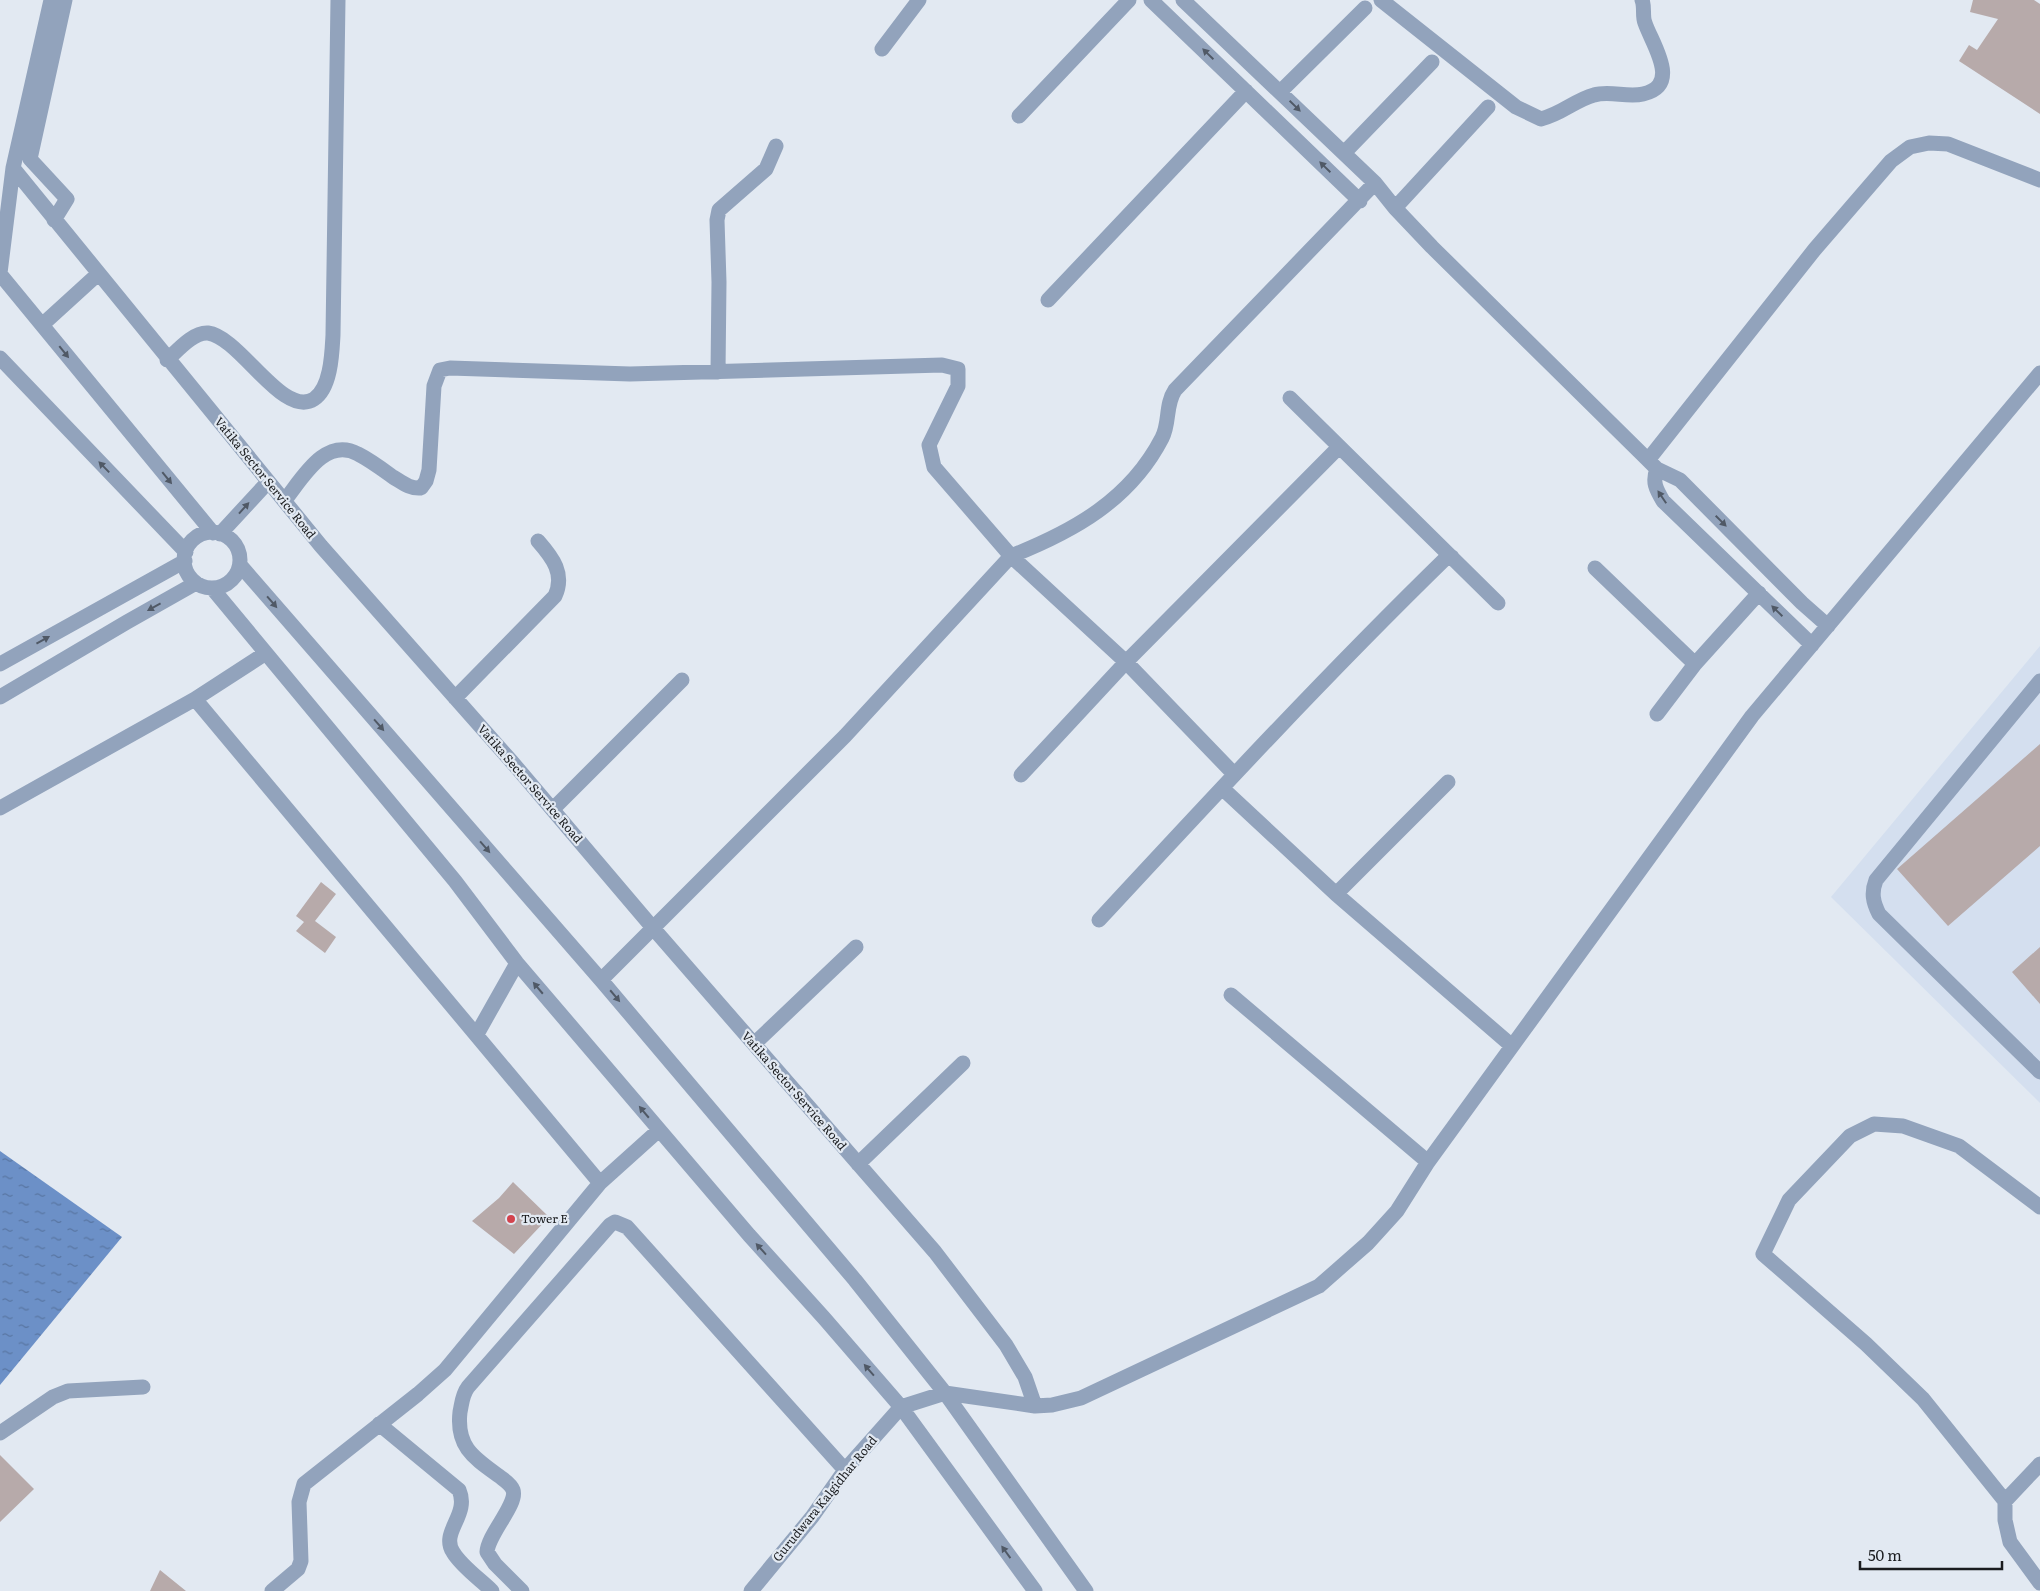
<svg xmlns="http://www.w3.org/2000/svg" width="2040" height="1591" font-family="Literata,serif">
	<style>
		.built { fill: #d4dfef }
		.water { fill: url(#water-ripples) }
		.building { fill: #b7aaaa }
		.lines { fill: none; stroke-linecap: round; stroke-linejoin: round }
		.minor { stroke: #92a3bc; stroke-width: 15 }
		.oneway { fill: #505966 }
		.poi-dot { fill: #d3434d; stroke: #e2e9f2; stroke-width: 2 }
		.labels { text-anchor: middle; stroke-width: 4.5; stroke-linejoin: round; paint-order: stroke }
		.street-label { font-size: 12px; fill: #1a1c1f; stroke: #e2e9f2 }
		.poi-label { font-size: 12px; fill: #1a1c1f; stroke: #e2e9f2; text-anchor: start }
	</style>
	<defs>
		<pattern id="water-ripples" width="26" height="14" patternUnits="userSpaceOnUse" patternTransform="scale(1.25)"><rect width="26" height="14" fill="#6c90c7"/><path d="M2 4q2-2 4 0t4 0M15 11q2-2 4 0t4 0" fill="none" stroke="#5875a1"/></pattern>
	</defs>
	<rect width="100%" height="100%" fill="#e2e9f2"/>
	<!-- built -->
	<path class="built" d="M2040,646V1103L1831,897Z"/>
	<!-- water -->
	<path class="water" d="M0,1151L122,1237L0,1385Z"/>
	<!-- building -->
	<path class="building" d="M1973,0H2034L2040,4V114L1959,61L1969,45L1977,50L1998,19L1970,12Z
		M2040,744V846L1948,926L1897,869Z
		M321,882L336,894L315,921L336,937L325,953L296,931L304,922L296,916Z
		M2040,947V1004L2012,972Z
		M513,1182L549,1217L514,1254L472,1221L499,1198Z
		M0,1455L34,1489L0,1522Z
		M160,1570L186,1591H150Z"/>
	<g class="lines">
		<!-- minor -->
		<path class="minor" d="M1151,0L1360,201
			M1183,0L1375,183L1395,208L1432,247L1648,460L1815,249L1891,161L1910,147L1929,143L1948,144L2040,180
			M1381,0L1516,107L1541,119C1562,114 1575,100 1594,95C1610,90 1627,98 1643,94C1682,85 1652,44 1645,23C1642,16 1645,7 1642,0
			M882,49L919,0
			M1280,92L1365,8
			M1019,116L1129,0
			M1344,153L1432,62
			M13,168L321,546L512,762L653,928L935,1252L1006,1345L1025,1377L1035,1406
			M1395,208L1488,107
			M54,220L67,199L30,159L65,0
			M0,273L13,168L51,0
			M0,274L213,533
			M1048,300L1246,91
			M42,325L98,274
			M0,358L186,552
			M167,360C178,350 193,332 208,333C240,337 283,419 314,399C331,388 332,353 333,335L338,0
			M718,372L719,282L717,220L719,210L766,169L776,146
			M1290,398L1498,603
			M1648,460L1657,469L1680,480L1802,603L1828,626
			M1657,469C1652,482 1656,489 1663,501L1812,645
			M285,500C302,479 325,436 358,454C370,460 382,469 393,477C403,483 410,489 421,488L426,481L429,470L434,386L440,370L450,368L630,374L942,365L958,369V386L929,445L934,467L1011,556L845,736L601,980
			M184 560a28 28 0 1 1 56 0a28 28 0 1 1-56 0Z
			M220,534L268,482
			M240,565L601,980L855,1280L945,1393L1086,1591
			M1595,568L1695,664
			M212,588L455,881L517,963L749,1235L824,1318L901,1407L1035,1591
			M0,664L185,561
			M2040,681L1876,880C1871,893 1873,902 1879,914L2040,1072
			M0,697L127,622L196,583
			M455,698L555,596C565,574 553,558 538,541
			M195,699L600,1183
			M1657,714L1695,664L1759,593
			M1234,774L1126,662L1011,556C1074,531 1130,500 1162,438C1170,423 1165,405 1175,390L1375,183
			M1021,775L1126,662L1339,447
			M1222,788L1336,894L1512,1046
			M0,808L195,699L266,653
			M553,809L682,680
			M1336,894L1448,782
			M1099,920C1213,797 1327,674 1447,557H1452
			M1231,995L1428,1162
			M477,1034L517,963
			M754,1044L856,947
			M858,1164L963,1063
			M2040,1207L1959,1146L1903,1126L1874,1124L1850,1136L1789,1200L1763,1254L1866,1344L1923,1399L2005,1501V1520L2010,1542L2040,1583
			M901,1407L945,1393L1035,1406L1052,1405L1081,1398L1319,1286L1368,1243L1397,1211L1428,1162L1752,716L2040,373
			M379,1424L459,1490C470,1515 440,1532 453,1552C461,1566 481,1580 492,1591
			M0,1433L53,1397L68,1391L143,1387
			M2005,1501L2040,1464
			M272,1591L298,1569L301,1561L299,1502L304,1484L418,1394L445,1370L600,1183L659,1130
			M522,1591L495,1564L487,1552C488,1534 518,1504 513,1490C511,1484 504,1480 499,1476C474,1458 456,1447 460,1412C462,1403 462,1395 468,1387L610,1225L615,1222L627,1227L845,1470
			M751,1591L812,1517L845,1470L901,1407"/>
	</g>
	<!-- one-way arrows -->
	<defs><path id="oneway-solid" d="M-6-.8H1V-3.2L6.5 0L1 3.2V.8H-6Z" transform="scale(1.25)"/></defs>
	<g class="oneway">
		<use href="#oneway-solid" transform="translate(1208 54) rotate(-136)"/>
		<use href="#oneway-solid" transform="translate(1295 106) rotate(44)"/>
		<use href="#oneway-solid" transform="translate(1325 167) rotate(-136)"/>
		<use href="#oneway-solid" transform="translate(64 352) rotate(51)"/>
		<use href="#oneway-solid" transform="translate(104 467) rotate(-134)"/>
		<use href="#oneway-solid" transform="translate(167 478) rotate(51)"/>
		<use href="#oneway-solid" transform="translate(1662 497) rotate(-124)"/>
		<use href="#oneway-solid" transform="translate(244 508) rotate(-48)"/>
		<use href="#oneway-solid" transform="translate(1721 521) rotate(45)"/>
		<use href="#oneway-solid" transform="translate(272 602) rotate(49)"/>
		<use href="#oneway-solid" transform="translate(154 607) rotate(151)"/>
		<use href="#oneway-solid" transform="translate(1777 611) rotate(-136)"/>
		<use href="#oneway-solid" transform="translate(43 640) rotate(-29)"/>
		<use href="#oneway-solid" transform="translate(379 725) rotate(49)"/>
		<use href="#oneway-solid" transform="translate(485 847) rotate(49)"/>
		<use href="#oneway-solid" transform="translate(538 988) rotate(-130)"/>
		<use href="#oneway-solid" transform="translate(615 996) rotate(50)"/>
		<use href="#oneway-solid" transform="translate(644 1112) rotate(-130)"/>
		<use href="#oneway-solid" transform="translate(761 1249) rotate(-132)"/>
		<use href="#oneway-solid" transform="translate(869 1370) rotate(-131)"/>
		<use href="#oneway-solid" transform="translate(1006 1552) rotate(-126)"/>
	</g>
	<!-- markers -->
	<circle class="poi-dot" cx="511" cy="1219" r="5"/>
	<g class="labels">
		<!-- street labels -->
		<g class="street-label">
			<text transform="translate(265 478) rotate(51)" y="4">Vatika Sector Service Road</text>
			<text transform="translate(530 784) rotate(49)" y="4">Vatika Sector Service Road</text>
			<text transform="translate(794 1091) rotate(49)" y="4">Vatika Sector Service Road</text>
			<text transform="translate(825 1499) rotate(-51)" y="4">Gurudwara Kalgidhar Road</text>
		</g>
		<!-- poi labels -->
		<g class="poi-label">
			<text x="521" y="1223">Tower E</text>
		</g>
	</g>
	<!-- scale -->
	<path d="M1860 1561v8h142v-8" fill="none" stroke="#1a1c1f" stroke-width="2.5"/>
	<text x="1868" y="1561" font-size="15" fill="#1a1c1f" stroke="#e2e9f2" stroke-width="4" paint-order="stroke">50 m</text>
</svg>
